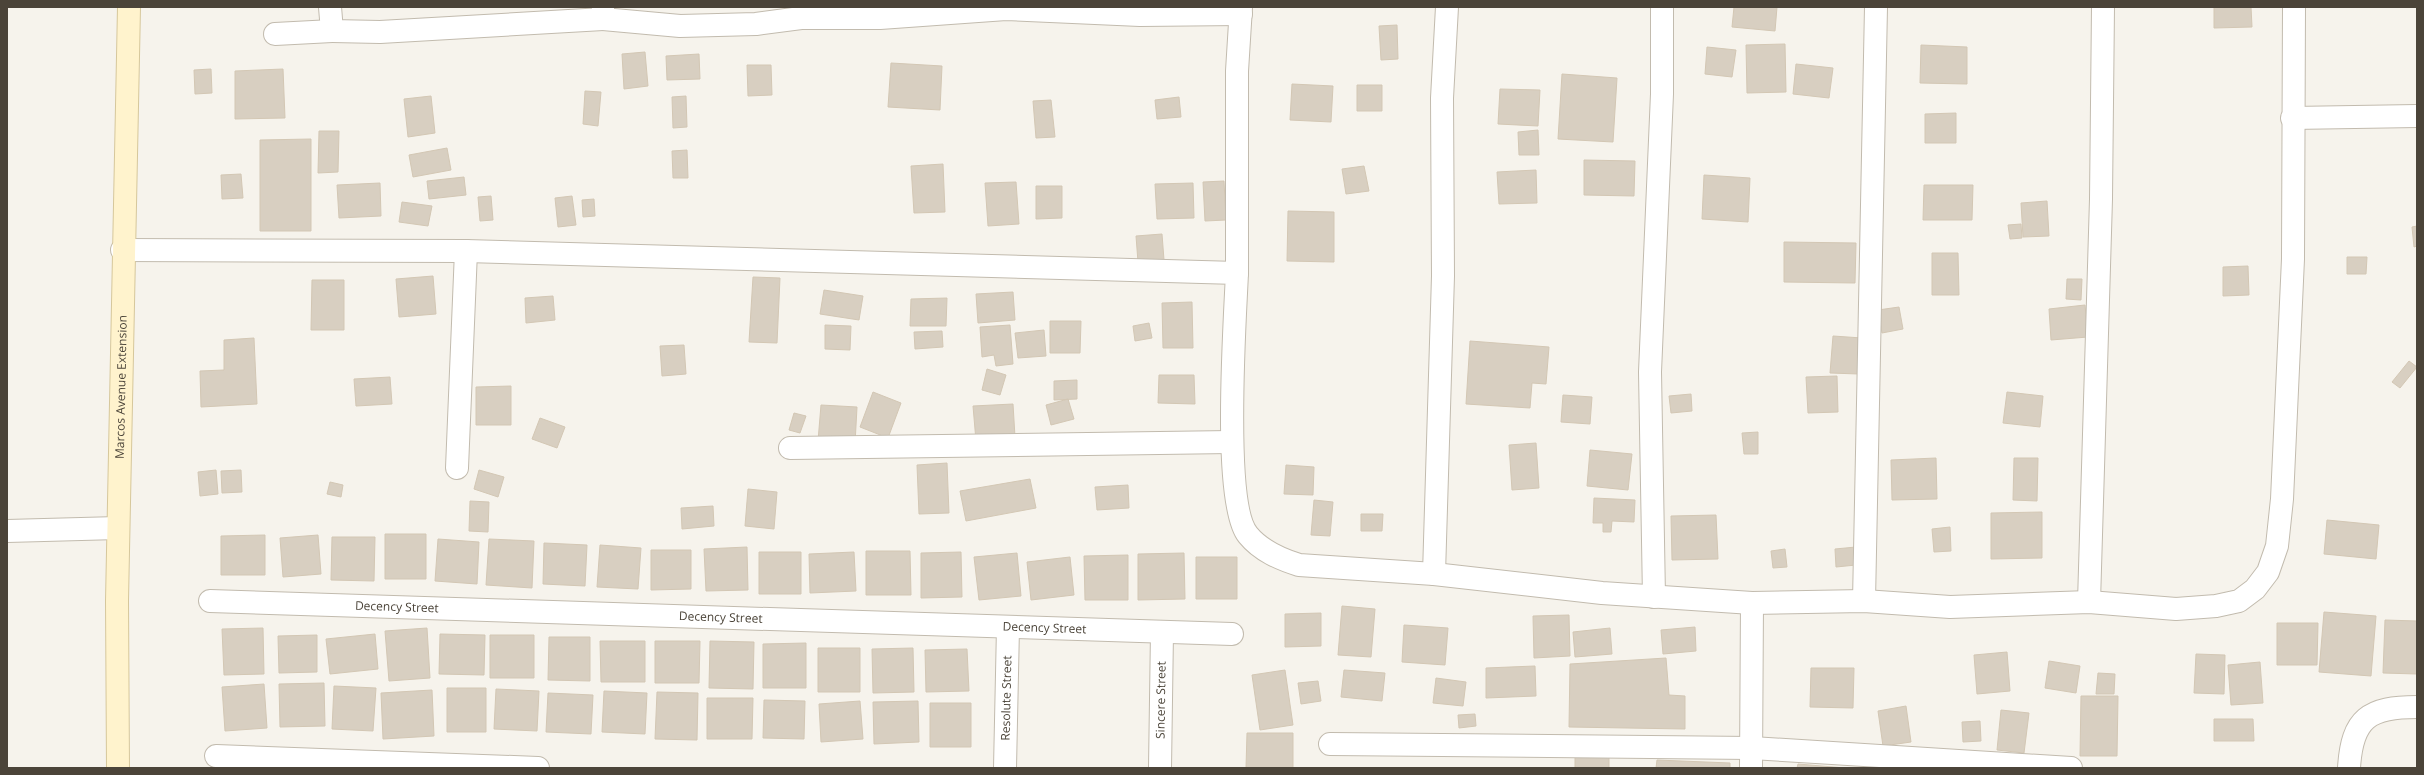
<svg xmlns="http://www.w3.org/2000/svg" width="2424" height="775" font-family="'Open Sans',sans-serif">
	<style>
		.building { fill: #d8cfc1; stroke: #d3c7b4 }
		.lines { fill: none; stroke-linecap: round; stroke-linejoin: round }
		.street-casing { stroke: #c2bbae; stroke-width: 24 }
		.secondary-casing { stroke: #d6c79b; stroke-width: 24 }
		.street { stroke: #fff; stroke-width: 22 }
		.secondary { stroke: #fff3cd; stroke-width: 22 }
		.labels { text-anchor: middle; stroke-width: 3; stroke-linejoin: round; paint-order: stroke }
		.street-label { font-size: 12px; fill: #4b4439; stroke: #fff }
	</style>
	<rect width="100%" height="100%" fill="#f6f3ec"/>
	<!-- building -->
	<path class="building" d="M1734,7H1777L1775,31L1732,27Z
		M2214,7H2251L2252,27L2214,28Z
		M1397,25L1398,59L1381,60L1379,26Z
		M1785,44L1786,92L1747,93L1746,45Z
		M1921,45L1967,47V84L1920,83Z
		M1707,47L1736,50L1732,77L1705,74Z
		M645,52L648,86L624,89L622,54Z
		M699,54L700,79L667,80L666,56Z
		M891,63L942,66L940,110L888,107Z
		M1796,64L1833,68L1829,98L1793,94Z
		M747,65H771L772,95L748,96Z
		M211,69L212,93L195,94L194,70Z
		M283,69L285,118L235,119V71Z
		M1562,74L1617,78L1613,142L1558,139Z
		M1292,84L1333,86L1331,122L1290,120Z
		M1357,85H1382V111H1357Z
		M1500,89L1540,90L1538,126L1498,124Z
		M585,91L601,92L598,126L583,124Z
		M431,96L435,133L408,137L404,99Z
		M686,96L687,127L673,128L672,97Z
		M1179,97L1181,117L1157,119L1155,100Z
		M1051,100L1055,137L1036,138L1033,101Z
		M1956,113V143H1925V114Z
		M1538,130L1539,155H1519L1518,132Z
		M319,131H339L338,172L318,173Z
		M311,139V231H260V140Z
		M447,148L451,170L413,177L409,155Z
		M687,150L688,178H673L672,151Z
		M1584,160L1635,161L1634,196L1584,195Z
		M943,164L945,212L914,213L911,166Z
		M1364,166L1369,191L1346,194L1342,169Z
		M1536,170L1537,203L1499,204L1497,172Z
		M241,174L243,198L222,199L221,175Z
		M1704,175L1750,178L1748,222L1702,219Z
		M464,177L466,195L429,199L427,181Z
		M1224,181L1226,220L1205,221L1203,182Z
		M1016,182L1019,224L988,226L985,183Z
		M380,183L381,216L339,218L337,185Z
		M1193,183L1194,218L1157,219L1155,184Z
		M1924,185H1973L1972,220H1923Z
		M1036,186H1062V218L1036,219Z
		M491,196L493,220L480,221L478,197Z
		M572,196L576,225L558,227L555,198Z
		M594,199L595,216L583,217L582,200Z
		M2047,201L2049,236L2023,237L2021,203Z
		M402,202L432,206L428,226L399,222Z
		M1288,211L1334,212V262L1287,261Z
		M2021,224L2022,238L2010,239L2008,225Z
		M2417,226V246L2414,247L2412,227Z
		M1162,234L1164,260L1138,262L1136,236Z
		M1784,242L1856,243L1855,283L1784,282Z
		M1932,253H1958L1959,295H1932Z
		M2347,257H2367L2366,274H2347Z
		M2248,266L2249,295L2223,296V267Z
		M433,276L436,314L399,317L396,279Z
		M753,277L780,278L777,343L749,342Z
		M2067,279H2082L2081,300L2066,299Z
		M312,280H344V330H311Z
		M824,290L863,296L859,320L820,314Z
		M1013,292L1015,320L978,323L976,294Z
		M553,296L555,320L526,323L525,298Z
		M947,298L946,326H910L911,299Z
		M1192,302L1193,348H1163L1162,303Z
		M2085,305L2088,337L2051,340L2049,309Z
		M1899,307L1903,329L1882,333L1878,310Z
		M1050,321H1081L1080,353H1050Z
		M1149,323L1152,338L1135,341L1133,326Z
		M825,325L851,326L850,350L825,349Z
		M1010,325L1013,364L996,366L994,355L982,357L980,327Z
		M1044,330L1046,356L1018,358L1015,333Z
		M942,331L943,347L915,349L914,332Z
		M1833,336L1862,338L1859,374L1830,373Z
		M254,338L257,404L201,407L200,371L224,370V340Z
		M1470,341L1549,347L1546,384L1532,383L1530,408L1466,404Z
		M684,345L686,374L662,376L660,346Z
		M2409,361L2417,367L2400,388L2392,382Z
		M987,369L1006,375L1000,395L982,390Z
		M1159,375H1194L1195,404L1158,403Z
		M1837,376L1838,412L1808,413L1806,377Z
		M390,377L392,404L356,406L354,379Z
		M1077,380V399L1054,400V381Z
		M511,386V425H476V387Z
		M873,392L901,403L888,438L860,427Z
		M2007,392L2043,396L2040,427L2003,423Z
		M1691,394L1692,411L1671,413L1669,396Z
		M1563,395L1592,397L1590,424L1561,422Z
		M1068,399L1074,419L1051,425L1046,405Z
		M1013,404L1015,437L976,441L973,406Z
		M821,405L857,407L855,444L818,441Z
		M794,413L806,416L800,433L789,430Z
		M540,418L565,427L557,448L532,439Z
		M1758,432V454H1744L1742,433Z
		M1536,443L1539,488L1512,490L1509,445Z
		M1590,450L1632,454L1628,490L1587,486Z
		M1936,458L1937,499L1892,500L1891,460Z
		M2014,458H2038L2037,501L2013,500Z
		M947,463L949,513L919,514L917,465Z
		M1286,465L1314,467L1313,495L1284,494Z
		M216,470L218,494L200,496L198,472Z
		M241,470L242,492L222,493L221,471Z
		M479,470L504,477L498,497L474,489Z
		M1030,479L1036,508L966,521L960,491Z
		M330,482L343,485L341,497L327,494Z
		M1128,485L1129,508L1097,510L1095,487Z
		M748,489L777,492L774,529L745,526Z
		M1594,498L1635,500L1634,522L1612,521L1611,532H1603V523H1593Z
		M1314,500L1333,502L1330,536L1311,535Z
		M470,501L489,502L488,532L469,531Z
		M713,506L714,526L682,529L681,508Z
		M2042,512V558L1991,559V513Z
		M1361,514H1383L1382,531H1361Z
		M1716,515L1718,559L1672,560L1671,516Z
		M2327,520L2379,525L2376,559L2324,554Z
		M1950,527L1951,551L1934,552L1932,529Z
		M385,534H426V579H385Z
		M265,535V575H221V536Z
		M318,535L321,574L283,577L280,538Z
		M332,537H375L374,581L331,580Z
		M438,539L479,542L477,584L435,581Z
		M489,539L534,541L532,588L486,585Z
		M544,543L587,545L585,586L543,584Z
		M600,545L641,548L638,589L597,587Z
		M747,547L748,590L706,591L704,549Z
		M1856,547V565L1836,567L1835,549Z
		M1785,549L1787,567L1773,568L1771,551Z
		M651,550H691V589L651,590Z
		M866,551H910L911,595H866Z
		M759,552H801V594H759Z
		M854,552L856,591L810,593L809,554Z
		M961,552L962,597L921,598V553Z
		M1017,553L1021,596L979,600L974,557Z
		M1184,553L1185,599L1138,600V554Z
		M1128,555V600H1085L1084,556Z
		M1070,557L1074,595L1031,600L1027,562Z
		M1196,557H1237V599H1196Z
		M1342,606L1375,609L1371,657L1338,655Z
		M2324,612L2376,616L2371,676L2319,672Z
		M1321,613V646L1285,647V614Z
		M1569,615L1570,656L1534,658L1533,616Z
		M2385,620L2417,621V674L2383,673Z
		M2277,623H2318L2317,665H2277Z
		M1404,625L1448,628L1445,665L1402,662Z
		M1695,627L1696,651L1663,654L1661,630Z
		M263,628L264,674L224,675L222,629Z
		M427,628L430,678L389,681L385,631Z
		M1610,628L1612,654L1575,657L1573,632Z
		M375,634L378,669L330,674L326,639Z
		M440,634L485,635L484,675L439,674Z
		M317,635V672L279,673L278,636Z
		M490,635H534V678H490Z
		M549,637H590V681L548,680Z
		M600,641H645V682H601Z
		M655,641H700L699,683H655Z
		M710,641L754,642L753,689L709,688Z
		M806,643V688H763V644Z
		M818,648H860V692H818Z
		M913,648L914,692L873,693L872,649Z
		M967,649L969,691L926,692L925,650Z
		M2007,652L2010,691L1977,694L1974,655Z
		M2196,654L2225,655L2224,694L2194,693Z
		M1666,658L1669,695L1685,696V729L1569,727L1570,664Z
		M2049,661L2080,666L2076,693L2045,688Z
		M2260,662L2263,703L2231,705L2228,665Z
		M1535,666L1536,696L1486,698V668Z
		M1811,668H1854L1853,708L1810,707Z
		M1285,670L1293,725L1260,730L1252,675Z
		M1344,670L1385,673L1382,701L1341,697Z
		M2098,673L2115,674L2114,694H2096Z
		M1436,678L1466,682L1463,706L1433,703Z
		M1318,681L1321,701L1301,704L1298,683Z
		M324,683L325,726L280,727L279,684Z
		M264,684L267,728L225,731L222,687Z
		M334,686L376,688L373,731L332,729Z
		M447,688H486V732H447Z
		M496,689L539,691L537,731L494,729Z
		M432,690L434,736L383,739L381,693Z
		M604,691L647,693L645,734L602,732Z
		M657,692L698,693L697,740L655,739Z
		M548,693L593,695L591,734L546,732Z
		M2081,696H2118L2117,756H2080Z
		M707,698H753L752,739H707Z
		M764,700L805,701L804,739L763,738Z
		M860,701L863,739L821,742L819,704Z
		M918,701L919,742L874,744L873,702Z
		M930,703H971V747H930Z
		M1906,706L1911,742L1883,746L1878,711Z
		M2001,710L2029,713L2024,753L1997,750Z
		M1475,714L1476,726L1459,728L1458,715Z
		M2214,719H2253L2254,741H2214Z
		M1980,721L1981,741L1963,742L1962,722Z
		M1247,733H1293V768H1246Z
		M1575,754L1609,756V768H1575Z
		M1657,760L1730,763V768H1656Z
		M1798,764L1845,768H1797Z"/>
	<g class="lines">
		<!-- street casing -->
		<g class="street-casing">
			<g id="street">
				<path d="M330,7L332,31L380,32L603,19"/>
				<path d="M603,7V19L680,26L756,24L801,18H880L1006,9L1140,15L1241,14"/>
				<path d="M275,34L332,31"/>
				<path d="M2292,118L2417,116"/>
				<path d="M122,250L466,251L1237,273C1235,320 1222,504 1248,535C1261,551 1280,559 1299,565L1434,574L1602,593L1752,603L1864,601L1950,607L2089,602L2176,609L2216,606L2239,601L2255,589L2268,572L2277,546L2282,499L2293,259L2294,7"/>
				<path d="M1237,273V71L1241,7"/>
				<path d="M790,448L1231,442"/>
				<path d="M457,468L466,251"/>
				<path d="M7,531L118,528"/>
				<path d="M1434,574L1443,276L1442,98L1447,7"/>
				<path d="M1654,597L1650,372L1662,94V7"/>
				<path id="s1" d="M210,601L1232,634"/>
				<path d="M1864,601L1876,7"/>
				<path d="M2089,602L2101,199L2103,7"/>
				<path d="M1330,744L1752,748L2071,768"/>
				<path d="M216,756L538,768"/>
				<path id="s2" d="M1005,768L1008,627"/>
				<path id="s3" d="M1160,768L1162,632"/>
				<path d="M1751,768L1752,603"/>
				<path d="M2349,768C2352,718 2369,707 2417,707"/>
			</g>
		</g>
		<!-- secondary casing -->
		<g class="secondary-casing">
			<g id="secondary">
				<path id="s4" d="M118,768L117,601L129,7"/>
			</g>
		</g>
		<!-- street -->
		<use href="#street" class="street"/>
		<!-- secondary -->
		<use href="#secondary" class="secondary"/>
	</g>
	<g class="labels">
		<!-- street labels -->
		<g class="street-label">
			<text dy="4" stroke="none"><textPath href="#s4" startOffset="381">Marcos Avenue Extension</textPath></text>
			<text dy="4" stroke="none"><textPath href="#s1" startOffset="187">Decency Street</textPath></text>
			<text dy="4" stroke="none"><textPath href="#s1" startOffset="511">Decency Street</textPath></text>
			<text dy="4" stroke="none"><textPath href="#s1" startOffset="835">Decency Street</textPath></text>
			<text dy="4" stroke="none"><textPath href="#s2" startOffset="70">Resolute Street</textPath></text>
			<text dy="4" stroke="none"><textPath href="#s3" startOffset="68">Sincere Street</textPath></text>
		</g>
	</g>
	<!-- border -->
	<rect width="2424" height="775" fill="none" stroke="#4b4439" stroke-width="16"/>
</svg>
